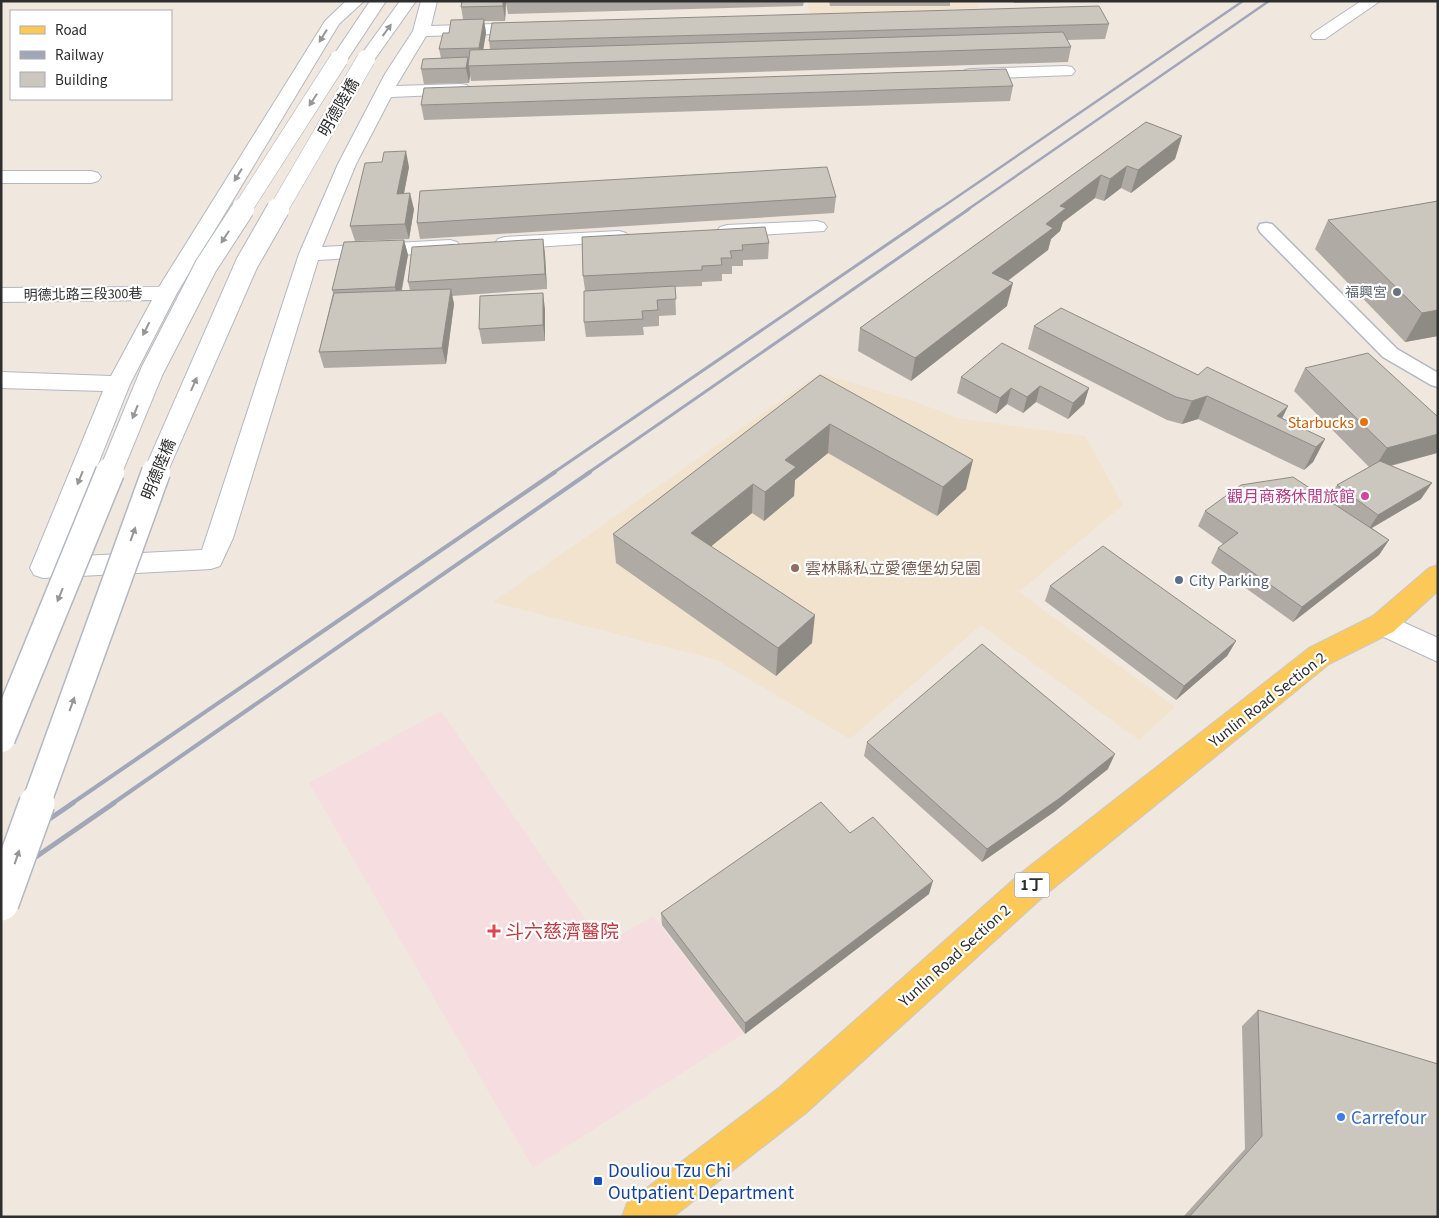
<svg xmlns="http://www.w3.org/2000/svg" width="1439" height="1218" font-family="'Source Sans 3','Noto Sans TC',sans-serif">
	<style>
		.education { fill: #f2e3ce }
		.medical { fill: #f6dde0 }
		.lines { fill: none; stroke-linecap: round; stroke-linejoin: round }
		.lane-casing { stroke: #b3b7c2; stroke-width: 3 }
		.street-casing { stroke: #b3b7c2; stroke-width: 2 }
		.secondary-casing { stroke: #b3b7c2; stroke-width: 2 }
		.primary-casing { stroke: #c9c9c9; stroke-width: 2 }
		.lane { fill: #fff; fill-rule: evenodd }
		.street { fill: #fff; fill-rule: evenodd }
		.secondary { fill: #fff; fill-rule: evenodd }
		.primary { fill: #fcc958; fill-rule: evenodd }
		.rail-far3 { stroke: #a1a6b9; stroke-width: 2.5 }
		.rail-far2 { stroke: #a1a6b9; stroke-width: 3 }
		.rail-far1 { stroke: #a1a6b9; stroke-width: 4 }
		.rail { stroke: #a1a6b9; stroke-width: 5 }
		.secondary-bridge-far3-casing { stroke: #b3b7c2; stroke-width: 19; stroke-linecap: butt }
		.secondary-bridge-far2-casing { stroke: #b3b7c2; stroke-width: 24; stroke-linecap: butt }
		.secondary-bridge-far1-casing { stroke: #b3b7c2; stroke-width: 31; stroke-linecap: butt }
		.secondary-bridge-casing { stroke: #b3b7c2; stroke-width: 38; stroke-linecap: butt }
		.secondary-bridge-far3 { stroke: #fff; stroke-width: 18 }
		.secondary-bridge-far2 { stroke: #fff; stroke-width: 22 }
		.secondary-bridge-far1 { stroke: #fff; stroke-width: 28 }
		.secondary-bridge { stroke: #fff; stroke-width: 35 }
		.wall { fill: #afaaa3 }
		.shaded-wall { fill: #8e8b85 }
		.building { fill: #cbc6be; stroke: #8e8b85 }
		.oneway { fill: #969696 }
		.worship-dot { fill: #6b7280; stroke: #fff; stroke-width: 2 }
		.food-dot { fill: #e8710a; stroke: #fff; stroke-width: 2 }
		.hotel-dot { fill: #d1479c; stroke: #fff; stroke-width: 2 }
		.education-dot { fill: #8d6e63; stroke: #fff; stroke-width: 2 }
		.service-dot { fill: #5c6f8a; stroke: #fff; stroke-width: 2 }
		.health-dot { fill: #e0444e; stroke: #fff; stroke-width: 2 }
		.shop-dot { fill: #3f7fe0; stroke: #fff; stroke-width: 2 }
		.transit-dot { fill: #1a4fb4; stroke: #fff; stroke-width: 2 }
		.labels { text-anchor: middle; stroke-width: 4.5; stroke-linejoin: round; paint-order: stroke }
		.far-worship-label { font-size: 14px; fill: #5b616d; stroke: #fff; text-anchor: end }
		.far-street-label { font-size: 14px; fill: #2e2e2e; stroke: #fff }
		.shield { fill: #fff; stroke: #6d6d6d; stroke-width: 1 }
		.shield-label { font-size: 15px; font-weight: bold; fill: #2e2e2e }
		.street-label { font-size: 16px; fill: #2e2e2e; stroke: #fff }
		.food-label { font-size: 16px; fill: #c56008; stroke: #fff; text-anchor: end }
		.hotel-label { font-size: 16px; fill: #b23c85; stroke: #fff; text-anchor: end }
		.education-label { font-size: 16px; fill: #785e54; stroke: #fff; text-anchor: start }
		.service-label { font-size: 16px; fill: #4e5e75; stroke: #fff; text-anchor: start }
		.near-health-label { font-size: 19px; fill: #be3a42; stroke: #fff; text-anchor: start }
		.near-shop-label { font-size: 19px; fill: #366cbe; stroke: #fff; text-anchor: start }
		.near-transit-label { font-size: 19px; fill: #164399; stroke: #fff; text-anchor: start }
	</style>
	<rect width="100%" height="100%" fill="#f0e7df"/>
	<!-- education -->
	<path class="education" d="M807,1H977L979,8L810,14Z
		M820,373L919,403L957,418L1085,436L1123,505L1019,592L1175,707L1139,740L981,625L850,739L717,660L493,602Z"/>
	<!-- medical -->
	<path class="medical" d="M441,711L603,945L653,916L743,1034L533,1168L309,783Z"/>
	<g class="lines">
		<!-- lane casing -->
		<g class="lane-casing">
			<path id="lane" d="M1266,223L1272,224L1397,349L1438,373V387L1431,385L1383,357L1260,232L1258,228L1260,224Z"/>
		</g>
		<!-- street casing -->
		<g class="street-casing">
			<path id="street" d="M346,1H364L339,24L177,293L130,384L61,557L202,550L299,254L338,164L385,74L413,31L421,1H437L431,26L527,23L533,25L535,28L533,31L527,33L426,36L396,86L461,84L467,85L470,89L467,93L461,94L391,97L356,164L322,247L450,240L457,242L460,246L457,250L450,252L318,260L233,538L220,566L211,569L43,578L34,575L30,568L103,391L1,388V372L111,376L152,300L1,302V288L159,287L325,21Z
				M1361,1H1380L1325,39H1313L1311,36L1313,33Z
				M1066,66L1072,67L1075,71L1072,75L971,79L965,78L962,74L965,70L971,69Z
				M1,171H91L98,173L101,177L98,181L91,183H1Z
				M817,221L824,223L827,227L824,231L727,237L720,235L717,231L720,227L727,225Z
				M619,231L626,233L629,237L626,241L505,249L498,247L495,243L498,239L505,237Z
				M1383,613L1438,638V662L1373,632L1369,624L1373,616Z"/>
		</g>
		<!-- secondary casing -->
		<g class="secondary-casing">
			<path id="secondary" d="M370,1H386L345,63H333L331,59Z
				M400,1H416L372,63H360L358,59Z"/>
		</g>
		<!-- primary casing -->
		<g class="primary-casing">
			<path id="primary" d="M1438,565V591L1393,632L1329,664L1045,895L806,1113L673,1217H622L627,1203L780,1087L1021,873L1309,648L1373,616L1429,568Z"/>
		</g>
		<!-- lane -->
		<use href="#lane" class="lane"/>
		<!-- street -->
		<use href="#street" class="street"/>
		<!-- secondary -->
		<use href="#secondary" class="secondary"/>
		<!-- primary -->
		<use href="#primary" class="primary"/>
		<!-- rail-far3 -->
		<path class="rail-far3" d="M938,210L1243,1
			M967,210L1269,1"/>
		<!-- rail-far2 -->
		<path class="rail-far2" d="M553,473L939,209
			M588,473L969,209"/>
		<!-- rail-far1 -->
		<path class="rail-far1" d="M71,804L555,472
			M112,804L590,472"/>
		<!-- rail -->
		<path class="rail" d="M1,852L73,803
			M1,881L114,803"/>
		<!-- secondary-bridge-far3 casing -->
		<g class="secondary-bridge-far3-casing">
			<path id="secondary-bridge-far3" d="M242,210L339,59
				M278,210L366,59"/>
		</g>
		<!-- secondary-bridge-far2 casing -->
		<g class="secondary-bridge-far2-casing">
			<path id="secondary-bridge-far2" d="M110,473L152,371L206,266L243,209
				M155,473L247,263L278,209"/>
		</g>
		<!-- secondary-bridge-far1 casing -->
		<g class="secondary-bridge-far1-casing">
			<path id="secondary-bridge-far1" d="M1,738L110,472
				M36,804L156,472"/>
		</g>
		<!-- secondary-bridge casing -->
		<g class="secondary-bridge-casing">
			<path id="secondary-bridge" d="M1,903L37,803"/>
		</g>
		<!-- secondary-bridge-far3 -->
		<use href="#secondary-bridge-far3" class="secondary-bridge-far3"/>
		<!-- secondary-bridge-far2 -->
		<use href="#secondary-bridge-far2" class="secondary-bridge-far2"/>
		<!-- secondary-bridge-far1 -->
		<use href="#secondary-bridge-far1" class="secondary-bridge-far1"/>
		<!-- secondary-bridge -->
		<use href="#secondary-bridge" class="secondary-bridge"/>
	</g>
	<!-- wall -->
	<path class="wall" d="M462,1H804L803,6L508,14L506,3L505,21H484L486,33L483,49H490L489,41L1109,24L1105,39L1067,40L1071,47L1068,62L471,81L470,75L469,83L424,84L421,69L441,58L439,49L463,19L461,7Z
		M829,1H950V6H830Z
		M1013,1H1067V2L1014,3Z
		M1013,86L1010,101L424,120L421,105Z
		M1146,122L1182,136L1175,159L1131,193L1121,188L1104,201L1095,198L1063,222L1060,231L1051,239L1048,250L1008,281L1007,306L911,381L858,351L860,328Z
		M409,167L404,193L414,209L409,239L355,241L350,226Z
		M420,191L836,197L834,213L420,239L417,223Z
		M1438,201V336L1405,342L1315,249L1328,220Z
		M582,237L769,243L768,259L743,260V266H732V274H722V281L702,282V286L675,287L676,315L659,316V326L643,327L644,335L586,337L584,322L585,290L583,276Z
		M543,239L545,255L547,289L452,296L454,304L446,364L324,368L319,352L333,293L332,290L404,240L408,255L402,290H410L408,282Z
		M545,309V341L482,344L479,329Z
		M1034,326L1198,375L1288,406L1282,418L1325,439L1313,462L1304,470L1198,419L1182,424L1167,420L1028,349Z
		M1305,368L1437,453L1391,466L1421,499L1372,528L1389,540L1379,555L1293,622L1211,563L1218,548L1223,544L1198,526L1205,511L1328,500L1337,485L1369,467L1294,391Z
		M820,375L966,489L937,516L828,453L795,480L794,496L764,521L752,513L711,546L812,643L776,676L616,563L613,534Z
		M961,377L1089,388L1084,404L1068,419L1036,402L1023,413L1007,404L996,414L957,393Z
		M1050,586L1236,641L1227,656L1176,700L1045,601Z
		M867,742L1108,769L1054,812L982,862L864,756Z
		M850,833L929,894L745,1034L662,925L661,913Z
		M1258,1010L1438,1217H1183L1245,1149L1242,1026Z"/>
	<!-- shaded-wall -->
	<path class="shaded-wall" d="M503,1H506V3L505,21L503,6Z
		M484,19L486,33L481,63L479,48Z
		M468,57L470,75L469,83L466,68Z
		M1182,136L1175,159L1131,193L1138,170Z
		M406,151L409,167L401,209L397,194Z
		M1127,166L1121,188L1104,201L1110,179Z
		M1101,175L1095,198L1063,222L1060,231L1051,239L1048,250L987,296L992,273L1046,224L1060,206Z
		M410,193L414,209L409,239L405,224Z
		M543,239L545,255L547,289L545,274Z
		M404,240L408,255L399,303L395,287Z
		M1013,283L1007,306L911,381L915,358Z
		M451,289L454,304L446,364L442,348Z
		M543,293L545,309V341L543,325Z
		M1438,310V336L1405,342L1422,313Z
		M1040,386L1036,402L1023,413L1027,397Z
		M1011,388L1007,404L996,414L1000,398Z
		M1089,388L1084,404L1068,419L1073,403Z
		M1207,396L1198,419L1182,424L1192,401Z
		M1288,406L1277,429V416Z
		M830,424L828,453L795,480L794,496L764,521L765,492L785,460Z
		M1438,434V452L1437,453L1373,470L1387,448Z
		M1325,439L1313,462L1304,470L1316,447Z
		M973,460L966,489L937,516L943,487Z
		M1432,483L1421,499L1368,530L1378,515Z
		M753,484L752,513L692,562L691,533Z
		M1389,540L1379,555L1293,622L1302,607Z
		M815,615L812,643L776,676L778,648Z
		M1236,641L1227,656L1176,700L1184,686Z
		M1115,754L1108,769L1054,812L982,862L987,849Z
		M933,881L929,894L745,1034V1023Z"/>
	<!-- building -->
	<path class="building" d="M462,1H503V6L461,7Z
		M1099,6L1109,24L489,41L492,23Z
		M484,19L479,48L439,49L443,33H449L451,20Z
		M1063,32L1071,47L468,66L470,50Z
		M468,57L466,68L421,69L423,59Z
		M1006,69L1013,86L421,105L424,88Z
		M1146,122L1182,136L1138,170L1127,166L1110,179L1101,175L1060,206L1066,208L1046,224L1053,228L992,273L1013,283L915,358L860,328Z
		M406,151L397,194L410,193L405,224L350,226L365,163L382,162L384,152Z
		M827,167L836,197L417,223L420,191Z
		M1438,201V310L1422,313L1328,220Z
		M765,227L769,243L742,245L743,250L730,251L732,258H721L722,265L702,266V270L583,276L582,237Z
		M543,239L545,274L408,282L412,247Z
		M404,240L395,287L332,290L344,242Z
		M675,286L676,299L657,300L658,310L642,311L643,319L584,322V291Z
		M451,289L442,348L319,352L334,293Z
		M543,293V325L479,329L480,296Z
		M1061,308L1198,375L1207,367L1288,406L1277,416L1325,439L1316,447L1207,396L1192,401L1176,397L1034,326Z
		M1002,343L1089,388L1073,403L1040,386L1027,397L1011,388L1000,398L961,377Z
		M1368,353L1438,417V434L1387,448L1305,368Z
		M820,375L973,460L943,487L830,424L785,460L796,467L765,492L753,484L691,533L815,615L778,648L613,534Z
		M1380,461L1432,483L1378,515L1337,485Z
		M1293,477L1389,540L1302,607L1218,548L1238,533L1205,511L1241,485Z
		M1103,546L1236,641L1184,686L1050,586Z
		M982,644L1115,754L1060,798L987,849L867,742Z
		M821,802L850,833L873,817L933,881L745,1023L661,913Z
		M1258,1010L1438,1064V1217H1189L1262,1136Z"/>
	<!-- one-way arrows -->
	<defs><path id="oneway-solid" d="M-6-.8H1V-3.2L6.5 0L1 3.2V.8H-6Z" transform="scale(1.25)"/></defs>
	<g class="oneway">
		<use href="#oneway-solid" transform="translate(387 30) rotate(-54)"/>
		<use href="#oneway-solid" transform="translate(323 36) rotate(122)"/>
		<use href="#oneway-solid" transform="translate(313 100) rotate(123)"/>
		<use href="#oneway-solid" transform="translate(238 175) rotate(122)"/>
		<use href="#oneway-solid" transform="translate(225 237) rotate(123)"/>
		<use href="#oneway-solid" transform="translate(146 329) rotate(117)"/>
		<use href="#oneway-solid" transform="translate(194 384) rotate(-66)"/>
		<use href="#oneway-solid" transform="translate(135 412) rotate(112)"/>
		<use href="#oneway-solid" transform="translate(80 478) rotate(112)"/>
		<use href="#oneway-solid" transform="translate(133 534) rotate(-70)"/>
		<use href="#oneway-solid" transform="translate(60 595) rotate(112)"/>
		<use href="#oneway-solid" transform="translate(72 704) rotate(-70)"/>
		<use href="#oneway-solid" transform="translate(17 857) rotate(-71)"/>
	</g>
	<!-- markers -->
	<circle class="worship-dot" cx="1397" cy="292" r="5"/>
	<circle class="food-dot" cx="1364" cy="422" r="5"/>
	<circle class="hotel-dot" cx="1365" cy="496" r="5"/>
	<circle class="education-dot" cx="795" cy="568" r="5"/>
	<circle class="service-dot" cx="1179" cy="580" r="5"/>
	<path class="health-dot" d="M491.5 923.5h5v5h5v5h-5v5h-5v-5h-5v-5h5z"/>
	<circle class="shop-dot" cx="1341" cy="1117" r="5"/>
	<rect class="transit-dot" x="593" y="1176" width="10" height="10" rx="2.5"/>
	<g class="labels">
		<!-- far-worship labels -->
		<g class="far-worship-label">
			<text x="1387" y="297">福興宮</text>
		</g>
		<!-- far-street labels -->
		<g class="far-street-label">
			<text transform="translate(83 294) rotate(-1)" y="5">明德北路三段300巷</text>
		</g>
		<!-- shield labels -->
		<rect class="shield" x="1014.5" y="872.5" width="35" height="25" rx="4"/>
		<g class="shield-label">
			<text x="1032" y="890">1丁</text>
		</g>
		<!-- street labels -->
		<g class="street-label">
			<text transform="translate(338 107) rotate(-60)" y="6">明德陸橋</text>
			<text transform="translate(158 469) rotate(-68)" y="6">明德陸橋</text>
			<text transform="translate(1267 699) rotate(-38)" y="6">Yunlin Road Section 2</text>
			<text transform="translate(954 955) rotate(-42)" y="6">Yunlin Road Section 2</text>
		</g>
		<!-- food labels -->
		<g class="food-label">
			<text x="1354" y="428">Starbucks</text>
		</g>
		<!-- hotel labels -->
		<g class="hotel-label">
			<text x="1355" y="502">觀月商務休閒旅館</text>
		</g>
		<!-- education labels -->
		<g class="education-label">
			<text x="805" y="574">雲林縣私立愛德堡幼兒園</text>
		</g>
		<!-- service labels -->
		<g class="service-label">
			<text x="1189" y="586">City Parking</text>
		</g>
		<!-- near-health labels -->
		<g class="near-health-label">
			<text x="505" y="938">斗六慈濟醫院</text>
		</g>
		<!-- near-shop labels -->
		<g class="near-shop-label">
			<text x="1351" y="1124">Carrefour</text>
		</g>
		<!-- near-transit labels -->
		<g class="near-transit-label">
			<text x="608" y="1177">Douliou Tzu Chi<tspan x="608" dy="22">Outpatient Department</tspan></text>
		</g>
	</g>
	<!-- border -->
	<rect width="1439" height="1218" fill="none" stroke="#2e2e2e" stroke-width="5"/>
	<!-- legend -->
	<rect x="10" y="10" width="162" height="90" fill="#ffffff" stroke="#ababab"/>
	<rect x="20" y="26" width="25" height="8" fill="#fcc958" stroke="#ababab"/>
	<text x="55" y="35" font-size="15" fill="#2e2e2e">Road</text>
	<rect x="20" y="51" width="25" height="8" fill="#a1a6b9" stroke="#ababab"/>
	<text x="55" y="60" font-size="15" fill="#2e2e2e">Railway</text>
	<rect x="20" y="72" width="25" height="15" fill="#cbc6be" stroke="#ababab"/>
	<text x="55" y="85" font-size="15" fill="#2e2e2e">Building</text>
</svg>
